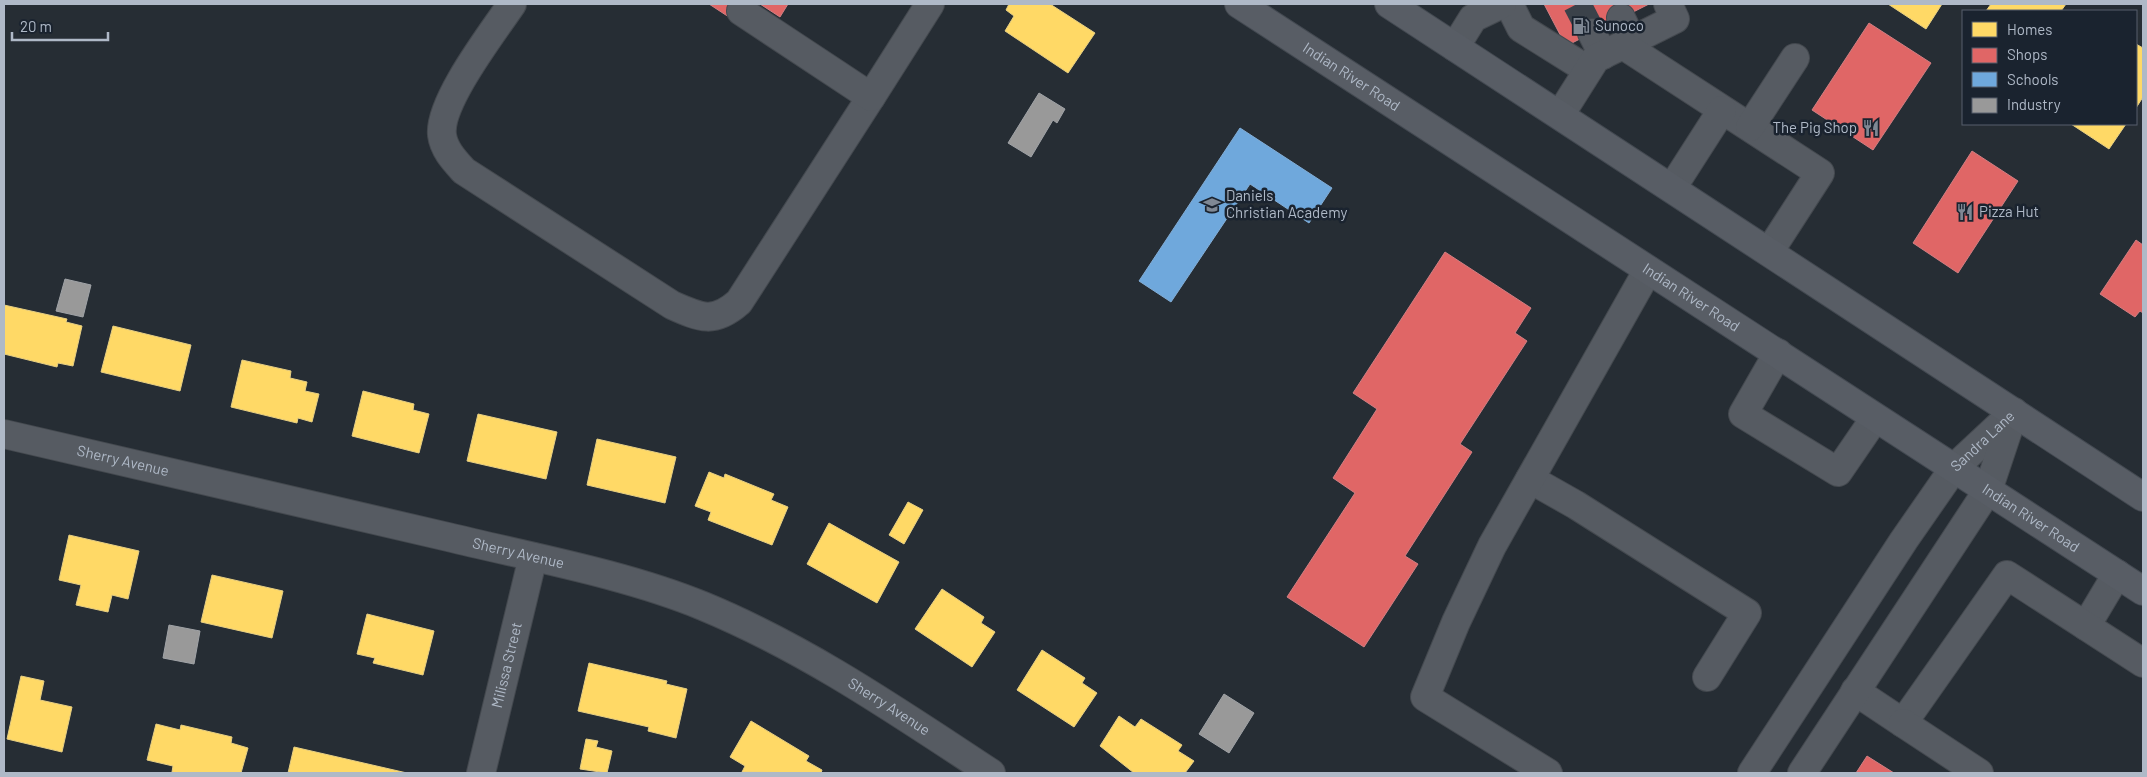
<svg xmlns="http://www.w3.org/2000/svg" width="2147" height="777" font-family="Barlow,sans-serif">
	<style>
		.homes { fill: #ffd966; stroke: #e7cf83 }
		.shops { fill: #e06666; stroke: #d17f83 }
		.schools { fill: #6fa8dc; stroke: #82add6 }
		.industry { fill: #999; stroke: #a0a3a7 }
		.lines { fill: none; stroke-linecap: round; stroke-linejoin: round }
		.minor-tunnel { stroke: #3b424a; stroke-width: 28; stroke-dasharray: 28 14; stroke-linecap: butt }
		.minor-casing { stroke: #44494f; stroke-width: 30 }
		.major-casing { stroke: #434951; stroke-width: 30 }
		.minor { stroke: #565b62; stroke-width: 28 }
		.major { stroke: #585d65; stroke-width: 28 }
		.labels { text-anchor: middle; stroke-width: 5; stroke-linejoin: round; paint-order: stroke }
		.poi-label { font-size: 15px; fill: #afb9c7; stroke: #1a232f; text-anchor: start }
		.street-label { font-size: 15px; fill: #afb9c7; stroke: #1a232f }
	</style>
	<rect width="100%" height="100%" fill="#262d34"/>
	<!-- homes -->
	<path class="homes" d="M1009,4H1050L1095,33L1068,73L1005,31L1014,16L1006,10Z
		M1888,4H1942L1926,29Z
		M1991,4H2066L2061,11H1986Z
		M2136,44L2143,48V97L2136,108Z
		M2071,124H2126L2109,149Z
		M4,305L67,319L66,322L82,326L73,366L58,363L57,367L4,354Z
		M113,326L191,345L180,391L101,372Z
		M242,360L291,371L290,378L307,382L305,391L319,394L312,422L298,418L297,423L231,407Z
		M363,391L414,404L413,410L429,414L419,453L352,436Z
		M478,414L557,432L546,479L467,461Z
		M597,439L676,457L665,503L587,485Z
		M709,472L724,478L725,474L774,494L771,500L788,507L772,545L708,520L711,512L695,506Z
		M908,502L923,510L904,544L889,535Z
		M829,523L899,562L877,603L807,564Z
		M69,535L139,551L128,599L112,595L108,612L76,605L81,585L59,580Z
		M212,575L283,591L272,638L201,622Z
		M942,589L984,617L981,623L995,632L972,667L915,629Z
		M367,614L434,631L423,675L373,663L375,658L357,654Z
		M1042,650L1085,678L1082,683L1097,693L1074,727L1017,690Z
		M589,663L667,681L666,684L687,689L676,738L648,731L649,727L578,711Z
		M21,676L44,681L40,700L72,707L62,752L7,739Z
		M1119,716L1135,727L1141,719L1182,745L1178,751L1194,761L1185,773H1134L1100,746Z
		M751,721L809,756L806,761L822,770L821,773L742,772L745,766L730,757Z
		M156,724L180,730L181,725L232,737L231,743L248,748L241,773H177L172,772L173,766L147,760Z
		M586,739L598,741L596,747L612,751L607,773L580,769Z
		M294,747L407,773H288Z"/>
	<!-- shops -->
	<path class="shops" d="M709,4H746L735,21Z
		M760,4H788L780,17Z
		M1544,4H1649L1566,46Z
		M1869,23L1931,63L1873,150L1812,110Z
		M1972,151L2018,181L1958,273L1913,243Z
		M2136,240L2143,245V313L2140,311L2135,317L2100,294Z
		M1445,252L1531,308L1515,333L1527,341L1460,444L1472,452L1405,556L1418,564L1364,647L1287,597L1355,493L1333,478L1377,409L1353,393Z
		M1867,756L1894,773H1856Z"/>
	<!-- schools -->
	<path class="schools" d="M1240,128L1332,188L1309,223L1250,184L1171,302L1139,281Z"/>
	<!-- industry -->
	<path class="industry" d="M1039,93L1065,109L1057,123L1053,120L1031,157L1008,143Z
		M65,279L91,285L83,317L56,311Z
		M169,625L200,631L194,664L163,658Z
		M1224,694L1254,713L1229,753L1199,734Z"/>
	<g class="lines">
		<!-- minor-tunnel -->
		<path class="minor-tunnel" d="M1577,4L1592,33"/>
		<!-- minor casing -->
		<g class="minor-casing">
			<g id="minor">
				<path d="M512,4C493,32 438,103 442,135C444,150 455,161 464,171L672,305C701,318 714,324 739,302L871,97"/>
				<path d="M1509,4L1521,28L1588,70"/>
				<path d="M741,11L871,97L930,4"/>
				<path d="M1621,18L1632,41"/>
				<path d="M1592,33L1603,55"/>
				<path d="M1623,45L1675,19L1668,4"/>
				<path d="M1455,47L1473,18L1502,4"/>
				<path d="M1560,115L1596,58L1623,45L1820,173L1769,252"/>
				<path d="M1750,127L1795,58"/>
				<path d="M1672,188L1722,110"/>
				<path d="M1778,353L1743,414L1838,472L1875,418"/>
				<path id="s1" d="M4,434C152,467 300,502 448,537C530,557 625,574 703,606C807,649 898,712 991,773"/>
				<path d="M1530,479L1576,505L1747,613L1707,677"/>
				<path d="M2086,626L2117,574"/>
				<path d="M1855,691L1903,723L2007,575L2143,663"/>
				<path d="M1903,723L1979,773"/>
				<path id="s2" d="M481,773L533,557"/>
				<path d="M1548,773L1425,697L1456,622L1492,546L1648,270"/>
				<path id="s3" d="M1752,773L1904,540L1954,468L2014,412"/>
				<path d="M1802,773L1988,490L2013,415"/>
			</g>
		</g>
		<!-- major casing -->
		<g class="major-casing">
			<g id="major">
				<path id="s4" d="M1239,4L2143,591"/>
				<path d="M1389,4L2143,497"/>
			</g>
		</g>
		<!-- minor -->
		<use href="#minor" class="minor"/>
		<!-- major -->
		<use href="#major" class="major"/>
	</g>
	<!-- icons -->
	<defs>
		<g id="fuel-bare" transform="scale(1.35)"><path d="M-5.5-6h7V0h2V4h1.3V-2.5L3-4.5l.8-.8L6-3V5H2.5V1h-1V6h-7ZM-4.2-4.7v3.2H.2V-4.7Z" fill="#7f8894" stroke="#1a232f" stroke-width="2.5" paint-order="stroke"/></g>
		<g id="restaurant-bare" transform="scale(1.35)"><path d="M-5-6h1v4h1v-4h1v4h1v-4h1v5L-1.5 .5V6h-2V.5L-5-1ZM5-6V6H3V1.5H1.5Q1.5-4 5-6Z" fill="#7f8894" stroke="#1a232f" stroke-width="2.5" paint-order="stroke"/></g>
		<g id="school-bare" transform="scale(1.35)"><path d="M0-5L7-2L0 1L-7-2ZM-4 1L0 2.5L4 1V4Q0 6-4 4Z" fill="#7f8894" stroke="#1a232f" stroke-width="2.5" paint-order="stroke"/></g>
	</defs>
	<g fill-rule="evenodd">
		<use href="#fuel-bare" x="1581" y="26"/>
		<use href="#restaurant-bare" x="1871" y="128"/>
		<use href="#school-bare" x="1212" y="205"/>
		<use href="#restaurant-bare" x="1965" y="212"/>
	</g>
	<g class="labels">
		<!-- poi labels -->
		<g class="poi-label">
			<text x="1595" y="31">Sunoco</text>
			<text x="1857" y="133" text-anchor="end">The Pig Shop</text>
			<text x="1226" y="201">Daniels<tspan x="1226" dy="17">Christian Academy</tspan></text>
			<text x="1979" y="217">Pizza Hut</text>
		</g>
		<!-- street labels -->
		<g class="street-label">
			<text dy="5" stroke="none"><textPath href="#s4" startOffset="134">Indian River Road</textPath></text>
			<text dy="5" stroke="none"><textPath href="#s4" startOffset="539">Indian River Road</textPath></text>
			<text dy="5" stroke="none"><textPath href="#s3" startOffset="405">Sandra Lane</textPath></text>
			<text dy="5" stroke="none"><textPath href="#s1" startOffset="122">Sherry Avenue</textPath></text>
			<text dy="5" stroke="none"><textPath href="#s4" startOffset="944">Indian River Road</textPath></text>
			<text dy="5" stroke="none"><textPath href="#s1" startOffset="528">Sherry Avenue</textPath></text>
			<text dy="5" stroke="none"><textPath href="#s2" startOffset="111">Milissa Street</textPath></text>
			<text dy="5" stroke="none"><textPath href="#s1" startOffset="932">Sherry Avenue</textPath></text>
		</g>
	</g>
	<!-- border -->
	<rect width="2147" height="777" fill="none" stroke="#afb9c7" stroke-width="10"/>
	<!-- legend -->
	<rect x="1962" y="10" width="175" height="115" fill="#1a232f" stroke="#565f6c"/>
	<rect x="1972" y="22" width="25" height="15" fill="#ffd966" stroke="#565f6c"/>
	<text x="2007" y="35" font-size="15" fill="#afb9c7">Homes</text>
	<rect x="1972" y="48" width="25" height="15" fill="#e06666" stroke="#565f6c"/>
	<text x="2007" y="60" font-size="15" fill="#afb9c7">Shops</text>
	<rect x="1972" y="72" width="25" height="15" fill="#6fa8dc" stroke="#565f6c"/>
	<text x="2007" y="85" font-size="15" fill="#afb9c7">Schools</text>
	<rect x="1972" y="98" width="25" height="15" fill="#999999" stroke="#565f6c"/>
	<text x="2007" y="110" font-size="15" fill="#afb9c7">Industry</text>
	<!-- scale -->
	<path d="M12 32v8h96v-8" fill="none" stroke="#afb9c7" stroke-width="2.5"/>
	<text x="20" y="32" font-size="15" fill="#afb9c7" stroke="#1a232f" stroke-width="4" paint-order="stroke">20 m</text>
</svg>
